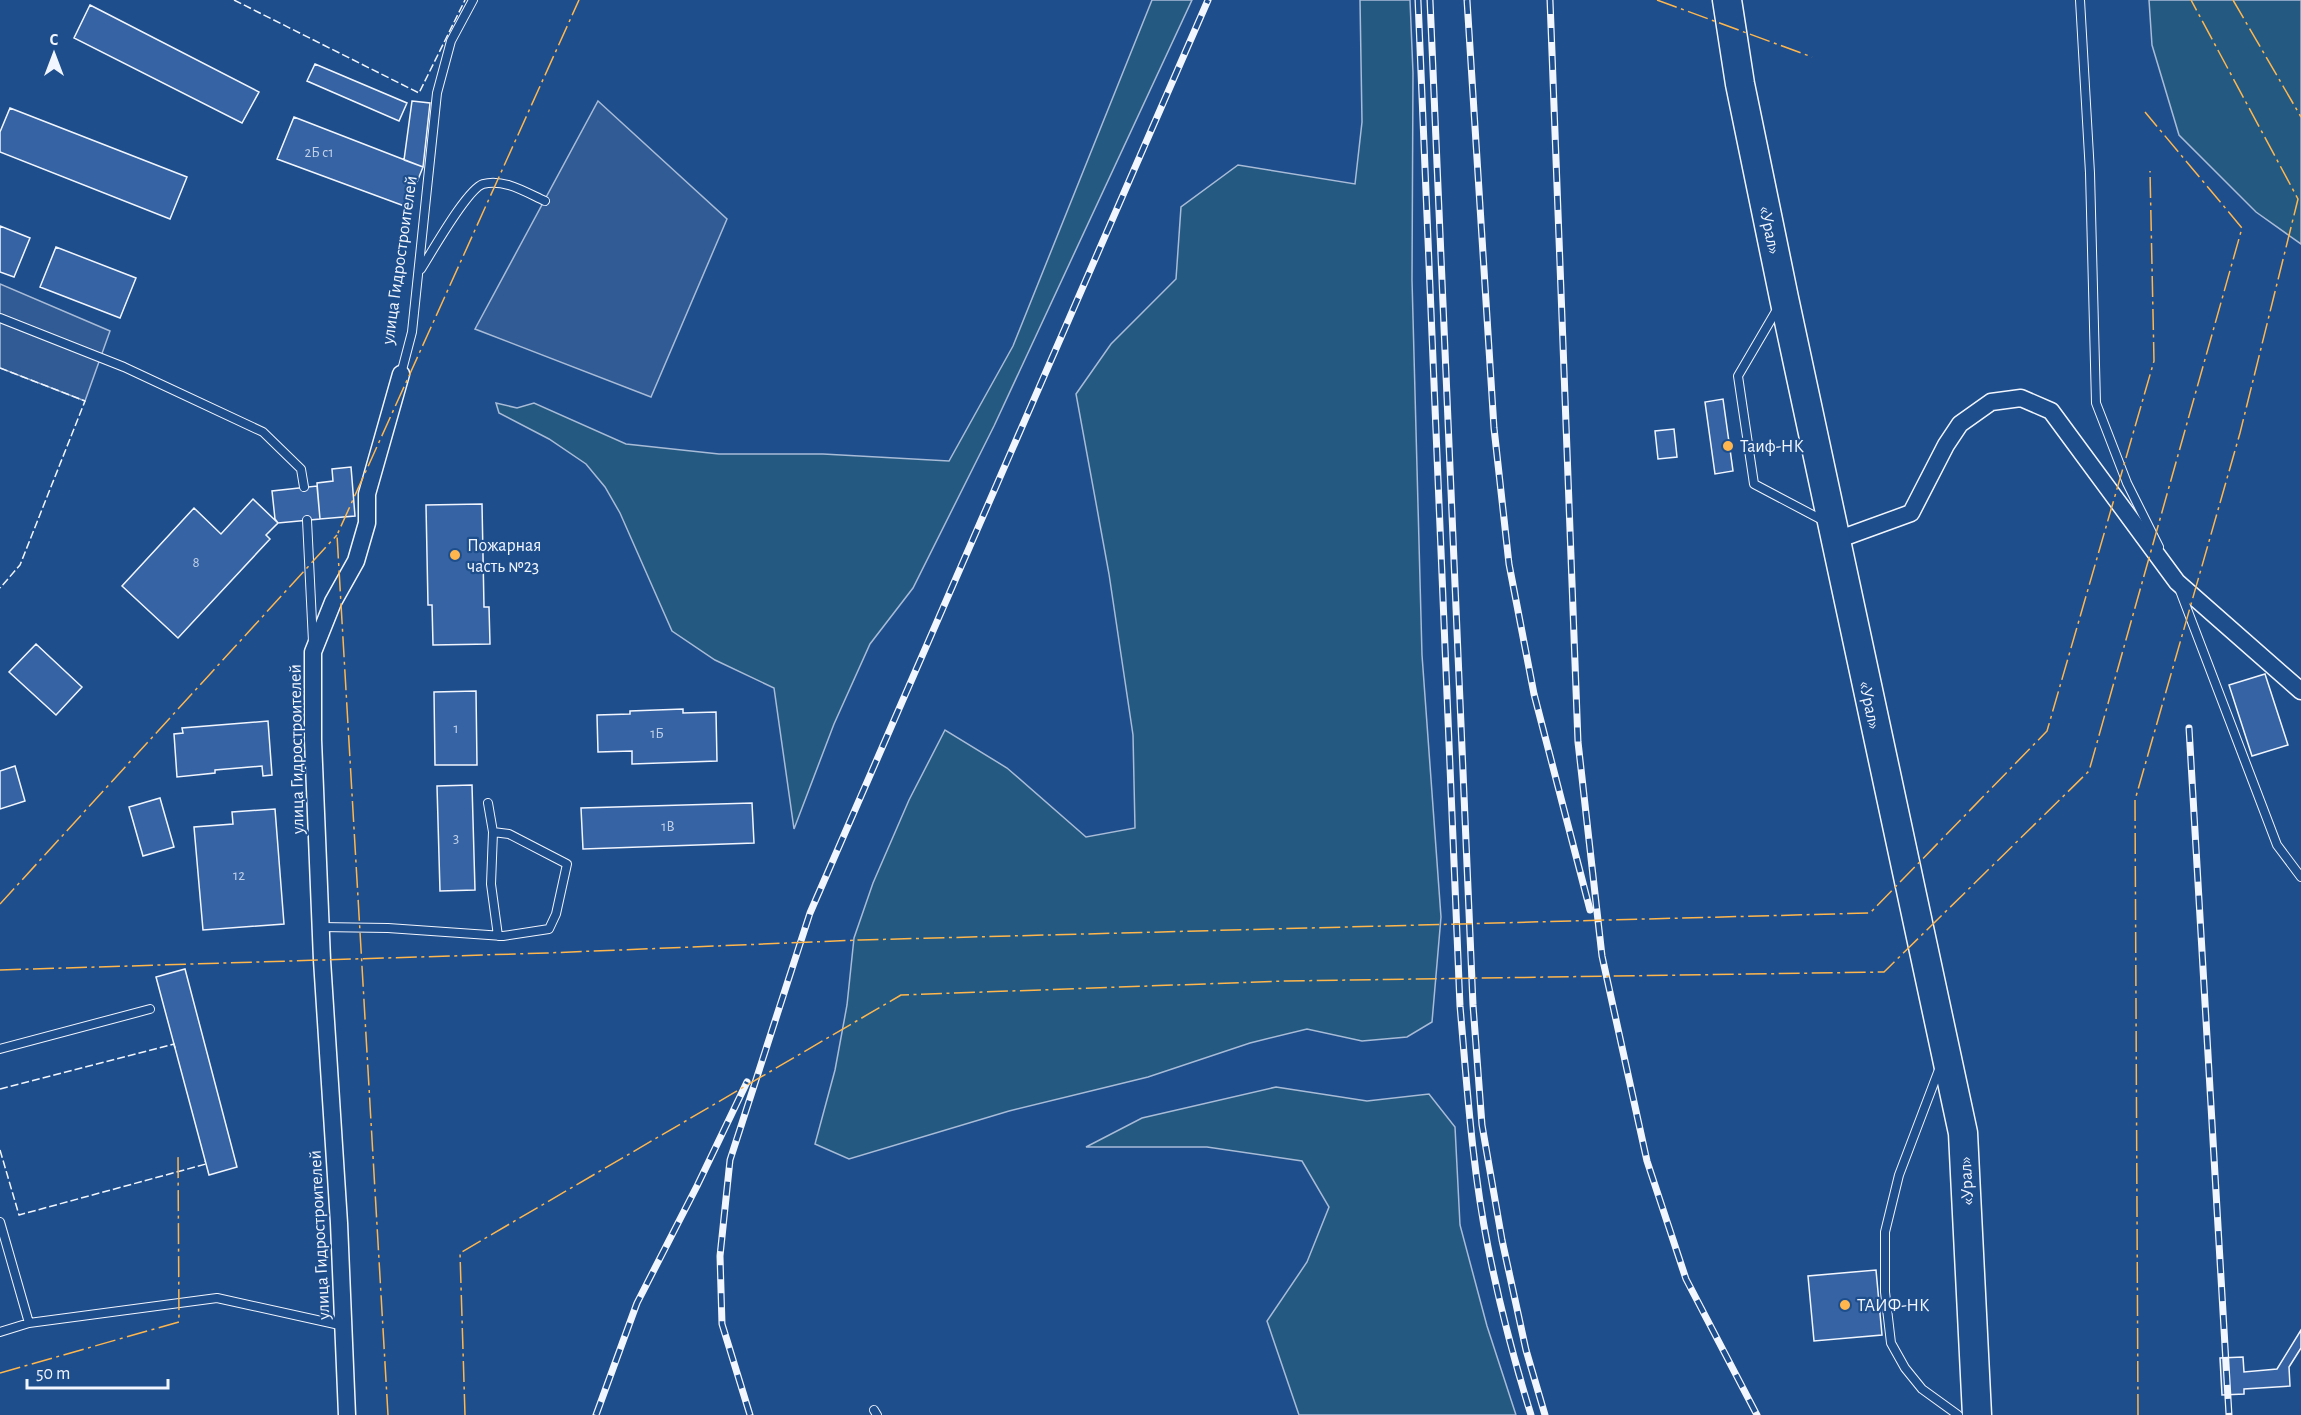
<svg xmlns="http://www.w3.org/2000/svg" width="2301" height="1415" font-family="'Alegreya Sans',sans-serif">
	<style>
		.green { fill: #245a82; stroke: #a8bbd7; stroke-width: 1.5 }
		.parking { fill: #305b95; stroke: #a8bbd7; stroke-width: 1.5 }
		.building { fill: #3563a3; stroke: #f2f6ff; stroke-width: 1.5 }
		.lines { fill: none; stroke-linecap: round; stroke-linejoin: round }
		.service-casing { stroke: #f2f6ff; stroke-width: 10 }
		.minor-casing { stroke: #f2f6ff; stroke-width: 19 }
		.trunk-casing { stroke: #f2f6ff; stroke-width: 31 }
		.service { stroke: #1f4e8c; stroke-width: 8 }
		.minor { stroke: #1f4e8c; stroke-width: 16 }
		.trunk { stroke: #1f4e8c; stroke-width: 28 }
		.rail-casing { stroke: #f2f6ff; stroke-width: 7 }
		.rail { stroke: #1f4e8c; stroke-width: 4.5; stroke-dasharray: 14; stroke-linecap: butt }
		.fence { stroke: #f2f6ff; stroke-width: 1.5; stroke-dasharray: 8 3; stroke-linecap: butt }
		.power { stroke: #ffb74d; stroke-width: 1.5; stroke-dasharray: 21 4.5 3 4.5; stroke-linecap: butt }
		.poi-dot { fill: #ffb74d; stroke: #1f4e8c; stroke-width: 2 }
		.labels { text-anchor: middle; stroke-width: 4.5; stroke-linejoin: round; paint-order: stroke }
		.number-label { font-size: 15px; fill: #c3d1e8 }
		.street-label { font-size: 18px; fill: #f2f6ff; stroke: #1f4e8c }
		.poi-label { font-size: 18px; fill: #f2f6ff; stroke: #1f4e8c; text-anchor: start }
	</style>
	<rect width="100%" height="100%" fill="#1f4e8c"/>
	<!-- green -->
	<path class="green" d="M1152,0H1192L994,426L913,588L870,644L834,724L794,829L774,688L715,660L672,631L620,513L605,487L586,464L549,439L499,413L496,403L517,408L534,403L626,444L719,454H823L949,461L1013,346Z
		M1360,0H1410L1413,73L1412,280L1422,655L1441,917L1432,1022L1407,1037L1362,1041L1307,1029L1250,1043L1148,1077L1009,1111L849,1159L815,1144L835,1070L847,1005L854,938L873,883L909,800L945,730L1007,768L1086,837L1135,828L1133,735L1109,574L1076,394L1111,344L1176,279L1181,207L1238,165L1355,184L1362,122Z
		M2149,0H2301V244L2256,212L2179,135L2152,45Z
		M1276,1087L1367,1101L1429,1094L1455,1127L1460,1225L1487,1326L1516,1415H1299L1267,1321L1307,1262L1329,1207L1302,1161L1207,1147H1086L1142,1118Z"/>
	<!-- parking -->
	<path class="parking" d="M598,101L727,219L651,397L475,329Z
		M0,284L110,331L85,401L0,368Z"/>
	<!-- building -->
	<path class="building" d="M90,5L259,92L242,123L74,38Z
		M315,64L407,103L399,121L307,81Z
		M412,101L430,103L423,167L404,160Z
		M10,108L187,177L170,219L0,152V132Z
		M294,117L423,167L407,207L277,159Z
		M0,226L30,238L14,277L0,272Z
		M56,247L136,278L120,318L40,287Z
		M1723,399L1733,471L1715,474L1705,402Z
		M1674,429L1677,457L1658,459L1655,431Z
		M351,467L355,516L320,519L317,483L333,481L332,469Z
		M317,486L320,519L278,523L275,519L272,491Z
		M253,499L278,523L266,535L270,539L178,638L122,586L194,508L221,534Z
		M482,504L484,607H489L490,644L433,645L432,605H428L426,505Z
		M36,644L82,687L56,715L9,672Z
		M2265,674L2288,745L2252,756L2229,685Z
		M476,691L477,765H435L434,692Z
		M683,709V713L716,712L717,761L632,764V751L598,752L597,715L630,714V711Z
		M268,721L272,775L263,776L262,766L215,770V773L177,777L174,734L183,733L182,728Z
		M15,766L25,801L0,809V771Z
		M472,785L475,890L440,891L437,786Z
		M160,798L174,847L143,856L129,807Z
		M752,803L754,843L583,849L581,808Z
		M275,809L284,924L203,930L194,827L233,824L232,812Z
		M185,969L237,1167L209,1175L156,977Z
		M1876,1270L1882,1335L1814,1341L1808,1276Z
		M2301,1330V1348L2289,1367L2290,1386L2244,1389V1394L2222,1395L2220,1358L2243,1357L2244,1372L2277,1369Z"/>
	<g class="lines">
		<!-- service casing -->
		<g class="service-casing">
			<path id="service" d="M2080,0L2090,173L2096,403L2127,483L2159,547
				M421,269C432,252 467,189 483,184C504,178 527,193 545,201
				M1779,306L1738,376L1754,484L1826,522
				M0,318L124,367L263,432L301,469L304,487
				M401,374L412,332L437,93L451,41L473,0
				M307,520L313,642
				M2179,588L2277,845L2301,877
				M493,832L491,884L498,936
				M320,927L388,928L503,936L549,929L556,914L567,864L509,834L493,832L488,803
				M0,1049L150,1009
				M1940,1067L1899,1175L1885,1232V1292L1891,1343L1905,1368L1922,1389L1958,1415
				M0,1222L29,1323
				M0,1332L29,1323L217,1298L344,1326
				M874,1410L877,1415"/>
		</g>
		<!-- minor casing -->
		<g class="minor-casing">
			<path id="minor" d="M1834,541L1911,513L1946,445L1960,424L1991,402L2021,398L2051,411L2177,582L2301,691
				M347,1415L339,1223L322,960L313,740V652L333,602L356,561L367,523V494L401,374"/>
		</g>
		<!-- trunk casing -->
		<g class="trunk-casing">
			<path id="trunk" d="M1727,0L1740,84L1784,298L1963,1133L1977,1415"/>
		</g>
		<!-- service -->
		<use href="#service" class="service"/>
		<!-- minor -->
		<use href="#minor" class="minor"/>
		<!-- trunk -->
		<use href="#trunk" class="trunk"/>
		<!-- rail casing -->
		<g class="rail-casing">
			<path id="rail" d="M1418,0L1460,1006C1467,1086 1472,1167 1488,1247C1499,1303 1514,1360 1531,1415
				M1430,0L1473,1005L1482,1125L1502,1240L1526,1350L1545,1415
				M1467,0L1494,428L1509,564L1534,694L1590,910
				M1550,0L1578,742L1602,956L1647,1161L1686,1279L1757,1415
				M2189,728L2229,1415
				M596,1415L637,1303L697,1186L747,1082
				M750,1415L722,1324L720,1256L730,1160L810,913L1208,0"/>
		</g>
		<!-- rail -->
		<use href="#rail" class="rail"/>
		<!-- fence -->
		<path class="fence" d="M234,0L419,93L465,0
			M0,368L85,401L20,565L0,588
			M0,1089L174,1044L175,1048
			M0,1150L19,1215L206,1164L205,1161"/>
		<!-- power -->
		<path class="power" d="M1657,0L1812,57
			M2233,0L2301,117
			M0,904L337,535
			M0,970L547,953L860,940L1870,913L2047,731L2154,361L2150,171
			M0,1373L179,1322L178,1155
			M388,1415L337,535L579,0
			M465,1415L460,1253L901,995L1285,981L1884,972L2089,771L2242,228L2145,112
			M2138,1415L2135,800L2240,433L2298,199L2191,0"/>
	</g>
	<!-- markers -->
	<g class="poi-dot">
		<circle cx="1728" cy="446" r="6"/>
		<circle cx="455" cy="555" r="6"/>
		<circle cx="1845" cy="1305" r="6"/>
	</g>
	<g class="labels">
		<!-- number labels -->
		<g class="number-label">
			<text x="319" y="157">2Б с1</text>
			<text x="196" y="567">8</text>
			<text x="456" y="733">1</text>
			<text x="657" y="738">1Б</text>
			<text x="668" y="831">1В</text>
			<text x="456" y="843">3</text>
			<text x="239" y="880">12</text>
		</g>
		<!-- street labels -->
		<g class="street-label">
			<text transform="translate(1770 230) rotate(78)" y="6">«Урал»</text>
			<text transform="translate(399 260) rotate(-82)" y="6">улица Гидростроителей</text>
			<text transform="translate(1870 705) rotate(78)" y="6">«Урал»</text>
			<text transform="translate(296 749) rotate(-91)" y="6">улица Гидростроителей</text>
			<text transform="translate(1966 1181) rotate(-93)" y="6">«Урал»</text>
			<text transform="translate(319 1235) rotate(-93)" y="6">улица Гидростроителей</text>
		</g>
		<!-- poi labels -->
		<g class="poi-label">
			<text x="1740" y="452">Таиф-НК</text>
			<text x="467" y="551">Пожарная<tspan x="467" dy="21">часть №23</tspan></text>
			<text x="1857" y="1311">ТАИФ-НК</text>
		</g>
	</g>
	<!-- north arrow -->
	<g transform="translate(54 54)" stroke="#1f4e8c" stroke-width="4.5" paint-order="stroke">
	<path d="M0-4.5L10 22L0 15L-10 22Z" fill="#f2f6ff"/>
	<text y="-9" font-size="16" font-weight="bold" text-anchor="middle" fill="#f2f6ff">С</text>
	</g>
	<!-- scale -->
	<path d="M27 1379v9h141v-9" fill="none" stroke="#f2f6ff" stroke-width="3"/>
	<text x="36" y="1379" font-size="18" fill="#f2f6ff" stroke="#1f4e8c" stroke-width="4.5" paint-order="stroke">50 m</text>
</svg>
